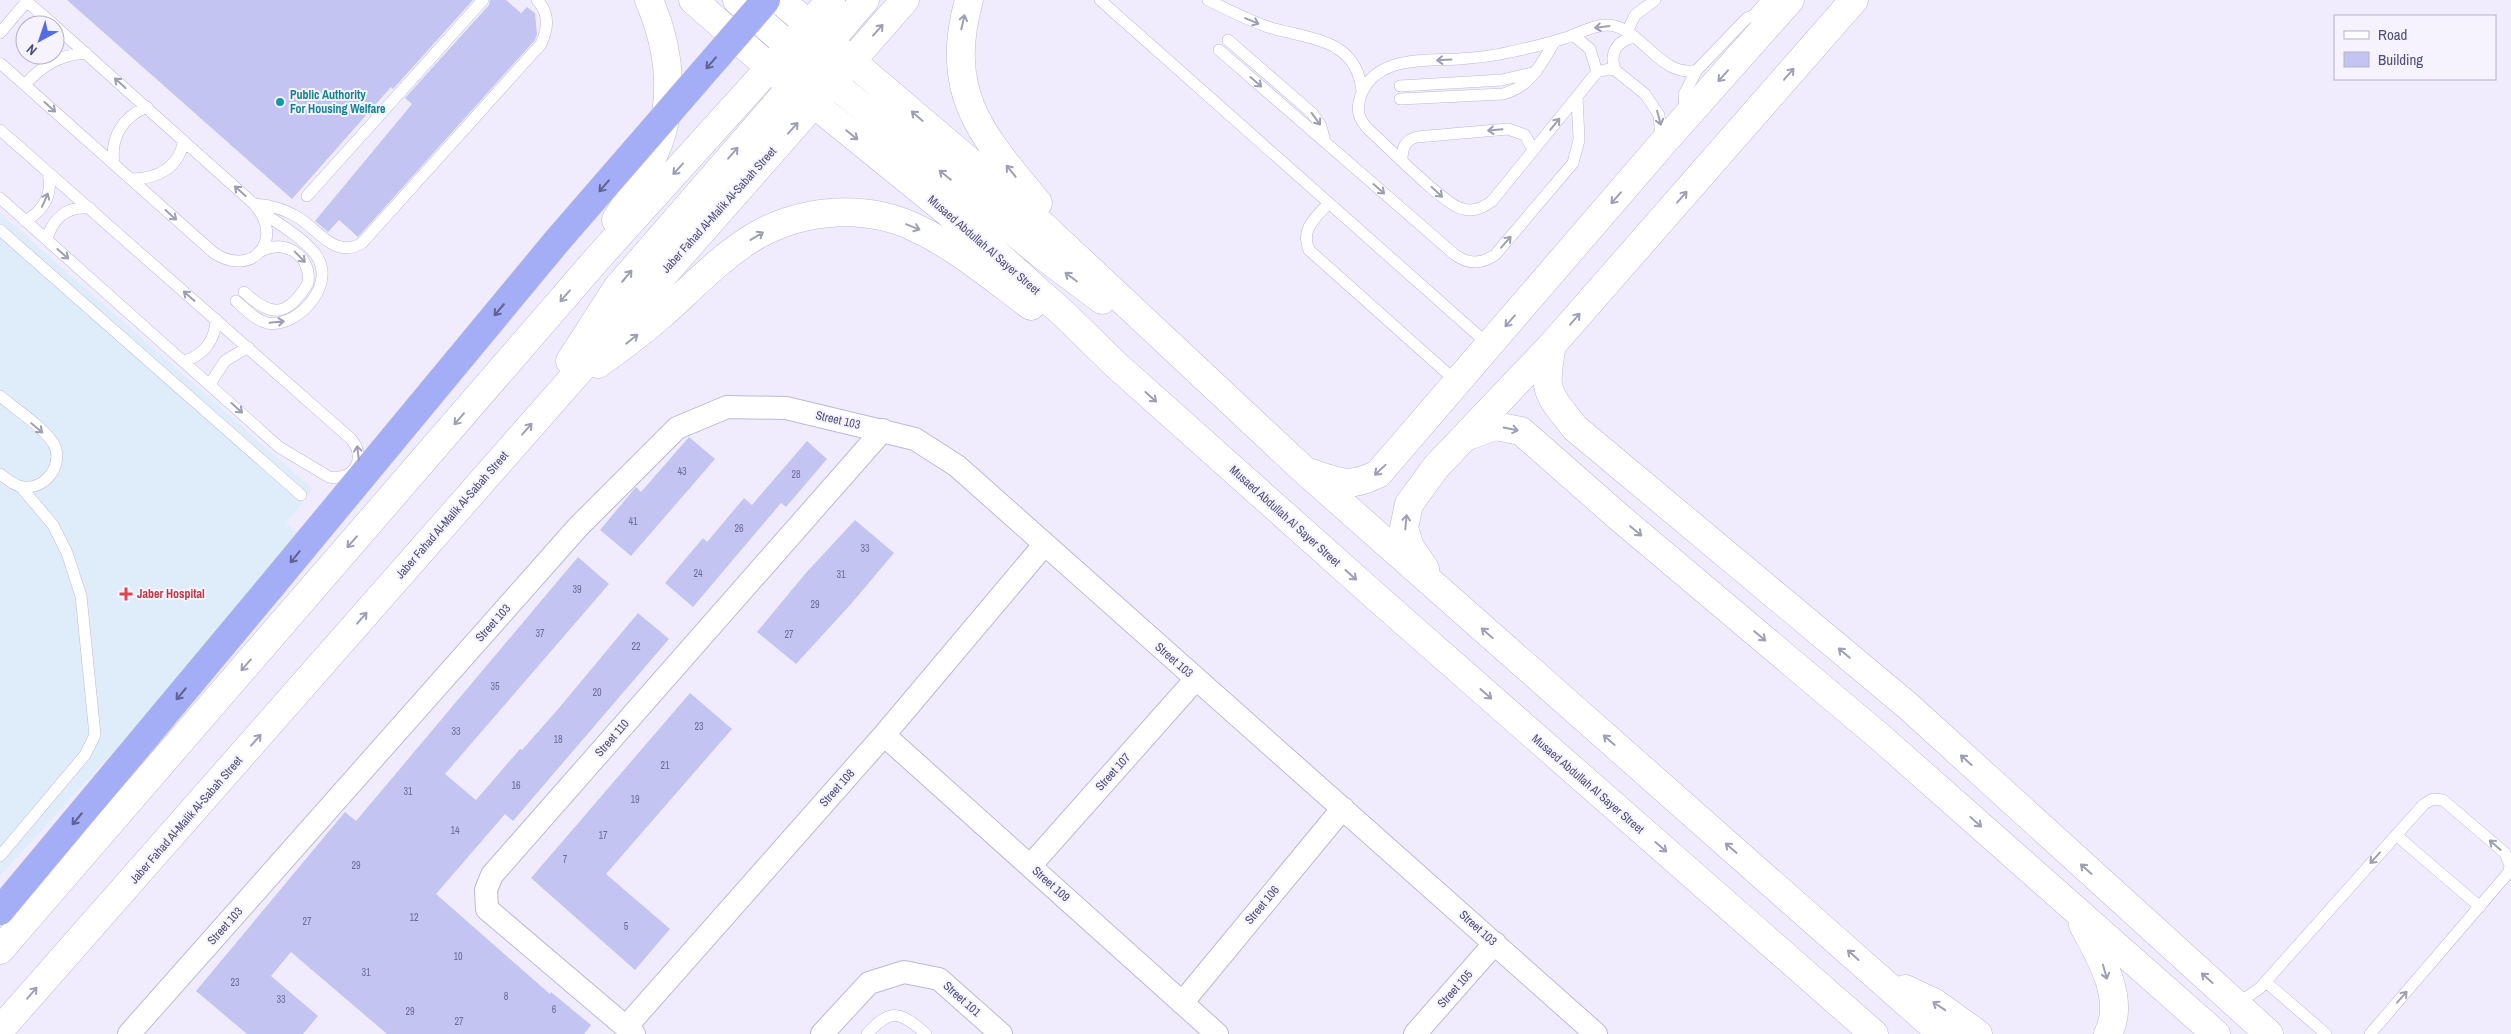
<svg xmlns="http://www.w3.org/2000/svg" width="2511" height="1034" font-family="'Archivo Narrow',sans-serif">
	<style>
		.medical { fill: #dfedfb }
		.building { fill: #c4c4f2 }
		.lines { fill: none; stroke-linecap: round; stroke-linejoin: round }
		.service-casing { stroke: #bbb9d7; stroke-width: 12 }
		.minor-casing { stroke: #bbb9d7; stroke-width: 24 }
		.tertiary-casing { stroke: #bbb9d7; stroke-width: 29 }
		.motorway-casing { stroke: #cacad7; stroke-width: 29 }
		.service { stroke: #fff; stroke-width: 11 }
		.minor { stroke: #fff; stroke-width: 22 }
		.tertiary { stroke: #fff; stroke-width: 28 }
		.motorway { stroke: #a4aef6; stroke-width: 28 }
		.motorway-bridge-casing { stroke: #cacad7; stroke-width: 29; stroke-linecap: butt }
		.motorway-bridge { stroke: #a4aef6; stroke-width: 28 }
		.oneway { stroke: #9e9eb5 }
		.oneway2 { stroke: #5f6292 }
		.culture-dot { fill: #0f9aa8; stroke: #f6f3ff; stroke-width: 2 }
		.health-dot { fill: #e0444e; stroke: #f6f3ff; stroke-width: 2 }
		.labels { text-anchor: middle; stroke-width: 4; stroke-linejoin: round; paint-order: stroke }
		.number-label { font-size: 10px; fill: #6c6c97 }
		.culture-label { font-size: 12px; font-weight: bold; fill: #0d838f; stroke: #f6f3ff; text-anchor: start }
		.street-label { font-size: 12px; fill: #4e4f79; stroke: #f6f3ff }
		.health-label { font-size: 12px; font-weight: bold; fill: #be3a42; stroke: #f6f3ff; text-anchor: start }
	</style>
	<rect width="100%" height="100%" fill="#f0ecfd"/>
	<!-- medical -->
	<path class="medical" d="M0,213L313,489L286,523L301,535L203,653L0,876Z"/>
	<!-- building -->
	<path class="building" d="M67,0H473L393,89L391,87L292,199Z
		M490,0H506L521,13L527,7L535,13L537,34L535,40L358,237L339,220L328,232L315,221L412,104L405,98L489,5Z
		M689,437L715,459L631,556L600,530L636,487L641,492Z
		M807,441L827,459L786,507L781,503L693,607L665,583L703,538L707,542L744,498L752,505Z
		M855,520L894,553L851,604L796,664L757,632L805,574Z
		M578,557L609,584L445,774L476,800L520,749L522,750L559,708L638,613L669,639L513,821L505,814L436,894L550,994L551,992L591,1025L584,1034H387L291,952L271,976L318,1016L303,1034H247L196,991L345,812L356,821Z
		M690,693L732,729L606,874L670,929L635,970L531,878Z"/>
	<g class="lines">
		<!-- service casing -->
		<g class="service-casing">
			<path id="service" d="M25,0L54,25
				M1100,0L1489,345
				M1208,0C1228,10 1248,20 1268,27C1309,40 1356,37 1362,91
				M1754,15L1767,0
				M1627,32L1635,15L1655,0
				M0,33L28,0
				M1573,35L1590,49L1597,72
				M1228,40L1312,113L1321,126L1325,142
				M1219,50L1454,254C1467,264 1480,265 1495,255L1573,163L1579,140L1577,97
				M0,63L214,253C252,278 286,240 254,204L55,26
				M1615,70C1609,53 1617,40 1635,37
				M25,85C42,65 60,55 86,53
				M1400,86L1502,80L1536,72
				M1400,99L1503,94C1531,87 1541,64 1555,41
				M1685,114L1684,94L1697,70L1747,18L1762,12L1775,10
				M0,130L350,438C368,457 355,481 329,477L279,447L0,198
				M1661,138L1659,115L1645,94L1615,70L1609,69L1597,72L1492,201C1483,208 1474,212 1463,209C1445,206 1385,144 1368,129C1359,119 1356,111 1360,98C1373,56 1423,61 1458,59C1475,58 1493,56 1510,52C1529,48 1547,44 1565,38C1579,34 1594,24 1609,25C1642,28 1661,79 1697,70
				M1402,160C1402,148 1405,140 1417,137L1508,129L1525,135L1533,150
				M114,164C110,138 122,117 147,107
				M131,179C158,179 178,168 184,141
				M307,196L483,0
				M1329,203C1316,217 1300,229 1309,250L1457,382
				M254,204C270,205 285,209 299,218C319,231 336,259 362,243L541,44C548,29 550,13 537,0
				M25,221C45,210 53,194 48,172
				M0,230L301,495
				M47,239C53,217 68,206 90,208
				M244,292C271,318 288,317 308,283C312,254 282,237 258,253
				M236,301C245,309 255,320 267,323C297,328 333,288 319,260C311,243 278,223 263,213
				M185,361C205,354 215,341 216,319
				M210,384L225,361L248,347
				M0,396C14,408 51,432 56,449C61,471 41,492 19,486C12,484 6,478 0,474
				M2396,835L2480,907
				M0,856L85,755L95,735L81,596L67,553L53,525L21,487
				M2266,982L2326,1034
				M2235,1000L2247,997L2260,988L2424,804L2433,799L2443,800L2505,853L2510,865L2509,872L2370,1034
				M867,1034C891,1007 901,1012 926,1034"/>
		</g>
		<!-- minor casing -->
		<g class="minor-casing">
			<path id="minor" d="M884,735L1217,1034
				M1030,866L1196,679
				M1182,1003L1343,808
				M626,1027L884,735L1044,545
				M129,1034L578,527L677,428L727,407L786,408L915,439L957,466L1596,1034
				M634,1034L487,909L486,890L492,875L883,430
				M822,1034L869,983L904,972L939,979L1001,1034
				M1415,1034L1495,943"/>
		</g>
		<!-- tertiary casing -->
		<g class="tertiary-casing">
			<path id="tertiary" d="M693,0L770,68L972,232L1065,315L1115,364L1383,603L1874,1034
				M737,0L790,47L806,54
				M780,0L1023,207L1305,471L1942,1034
				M969,0C943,94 982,135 1038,203
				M821,58L830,41L865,0
				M770,68L800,70L832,82L1042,255L1102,300
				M616,220C628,200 641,181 651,160C677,109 671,51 649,0
				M1552,345C1543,392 1546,391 1575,428L1908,706L2269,1034
				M570,361L617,288L792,86L800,70
				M598,364C619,349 639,334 658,318C690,290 721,256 757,235C806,208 868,204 918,229C958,248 996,280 1031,306
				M1465,437L1495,426L1521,431L1620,518L1880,737L2216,1034
				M1311,473C1341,483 1349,488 1378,474L1662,144L1790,0
				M1425,569L1410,547L1404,528L1409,504L1436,467L1552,345L1854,0
				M2083,925C2100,956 2126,999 2108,1034
				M0,950L597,259L831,0
				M1905,989L1935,1003L1978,1034
				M0,1030L905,0"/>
		</g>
		<!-- motorway casing -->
		<g class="motorway-casing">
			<path id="motorway" d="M0,911L268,590"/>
		</g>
		<!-- service -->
		<use href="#service" class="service"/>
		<!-- minor -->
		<use href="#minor" class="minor"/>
		<!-- tertiary -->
		<use href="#tertiary" class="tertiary"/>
		<!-- motorway -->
		<use href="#motorway" class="motorway"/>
		<!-- motorway-bridge casing -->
		<g class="motorway-bridge-casing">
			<path id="motorway-bridge" d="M268,590L557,241L766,0"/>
		</g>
		<!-- motorway-bridge -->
		<use href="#motorway-bridge" class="motorway-bridge"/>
	</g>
	<!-- one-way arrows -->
	<defs><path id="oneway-shaft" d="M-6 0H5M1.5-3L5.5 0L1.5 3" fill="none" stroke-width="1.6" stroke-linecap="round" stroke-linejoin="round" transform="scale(1.25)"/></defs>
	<g class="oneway">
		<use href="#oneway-shaft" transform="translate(1252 21) rotate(23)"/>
		<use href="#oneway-shaft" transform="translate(963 22) rotate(-77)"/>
		<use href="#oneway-shaft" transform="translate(1602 27) rotate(173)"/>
		<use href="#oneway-shaft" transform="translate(878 30) rotate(-48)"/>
		<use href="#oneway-shaft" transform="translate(1444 60) rotate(177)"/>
		<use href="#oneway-shaft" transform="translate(1789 74) rotate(-49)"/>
		<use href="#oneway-shaft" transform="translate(1723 76) rotate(132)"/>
		<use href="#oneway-shaft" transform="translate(1256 82) rotate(41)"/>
		<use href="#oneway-shaft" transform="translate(120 83) rotate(-138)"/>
		<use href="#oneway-shaft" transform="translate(50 107) rotate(42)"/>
		<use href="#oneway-shaft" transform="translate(917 116) rotate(-139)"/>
		<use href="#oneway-shaft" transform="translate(1659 118) rotate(75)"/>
		<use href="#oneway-shaft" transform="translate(1316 119) rotate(54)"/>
		<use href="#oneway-shaft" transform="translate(1555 124) rotate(-51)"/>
		<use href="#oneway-shaft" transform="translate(793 128) rotate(-48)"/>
		<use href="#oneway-shaft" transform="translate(1495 130) rotate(175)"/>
		<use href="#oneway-shaft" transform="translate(852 135) rotate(39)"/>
		<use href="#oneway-shaft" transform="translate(733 153) rotate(-49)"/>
		<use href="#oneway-shaft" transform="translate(678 169) rotate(132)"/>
		<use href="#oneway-shaft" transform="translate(1011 171) rotate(-129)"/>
		<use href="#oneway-shaft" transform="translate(945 175) rotate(-141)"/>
		<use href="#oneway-shaft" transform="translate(1379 189) rotate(41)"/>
		<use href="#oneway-shaft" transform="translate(240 191) rotate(-138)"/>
		<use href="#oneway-shaft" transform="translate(1437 192) rotate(43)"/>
		<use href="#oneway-shaft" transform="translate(1682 197) rotate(-49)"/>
		<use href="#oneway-shaft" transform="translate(1616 198) rotate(131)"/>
		<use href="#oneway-shaft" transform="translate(45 200) rotate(-66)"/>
		<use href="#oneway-shaft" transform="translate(171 215) rotate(42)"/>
		<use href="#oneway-shaft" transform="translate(913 227) rotate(22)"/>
		<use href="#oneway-shaft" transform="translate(757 236) rotate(-31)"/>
		<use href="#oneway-shaft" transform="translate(1506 242) rotate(-49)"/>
		<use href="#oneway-shaft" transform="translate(63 254) rotate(41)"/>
		<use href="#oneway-shaft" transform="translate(300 257) rotate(46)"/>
		<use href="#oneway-shaft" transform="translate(627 276) rotate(-50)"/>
		<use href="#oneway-shaft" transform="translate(1071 277) rotate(-143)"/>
		<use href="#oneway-shaft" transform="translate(189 296) rotate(-139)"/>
		<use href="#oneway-shaft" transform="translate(565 296) rotate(131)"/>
		<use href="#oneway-shaft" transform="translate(1575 319) rotate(-49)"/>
		<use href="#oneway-shaft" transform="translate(1510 321) rotate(131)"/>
		<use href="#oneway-shaft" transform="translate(277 322) rotate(-6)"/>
		<use href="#oneway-shaft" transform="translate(632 339) rotate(-39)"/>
		<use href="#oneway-shaft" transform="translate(1151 397) rotate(42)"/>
		<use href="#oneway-shaft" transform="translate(237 408) rotate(42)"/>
		<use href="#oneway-shaft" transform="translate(459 419) rotate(131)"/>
		<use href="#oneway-shaft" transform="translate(37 428) rotate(40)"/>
		<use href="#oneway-shaft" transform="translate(527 429) rotate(-49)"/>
		<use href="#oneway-shaft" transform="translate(1511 429) rotate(11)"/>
		<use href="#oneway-shaft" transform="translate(358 453) rotate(-97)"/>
		<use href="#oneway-shaft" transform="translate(1380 470) rotate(137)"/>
		<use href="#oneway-shaft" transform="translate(1406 522) rotate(-84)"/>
		<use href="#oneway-shaft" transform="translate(1636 531) rotate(40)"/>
		<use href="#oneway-shaft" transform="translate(352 542) rotate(131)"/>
		<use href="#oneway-shaft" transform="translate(1351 575) rotate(42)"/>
		<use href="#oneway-shaft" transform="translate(362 618) rotate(-49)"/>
		<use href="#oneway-shaft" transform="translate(1487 633) rotate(-139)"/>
		<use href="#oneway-shaft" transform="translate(1760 636) rotate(40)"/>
		<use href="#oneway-shaft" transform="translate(1844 653) rotate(-140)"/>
		<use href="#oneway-shaft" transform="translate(246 665) rotate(131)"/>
		<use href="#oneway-shaft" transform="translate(1486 694) rotate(41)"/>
		<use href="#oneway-shaft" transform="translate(256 740) rotate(-49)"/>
		<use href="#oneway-shaft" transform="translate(1609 740) rotate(-139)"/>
		<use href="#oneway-shaft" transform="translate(1966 760) rotate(-138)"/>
		<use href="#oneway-shaft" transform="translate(1976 822) rotate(42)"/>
		<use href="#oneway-shaft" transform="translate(2495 845) rotate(-139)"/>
		<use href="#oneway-shaft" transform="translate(1661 847) rotate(41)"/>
		<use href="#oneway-shaft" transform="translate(1731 848) rotate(-139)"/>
		<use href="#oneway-shaft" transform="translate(2375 858) rotate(132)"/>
		<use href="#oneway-shaft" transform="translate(2086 869) rotate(-138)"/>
		<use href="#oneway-shaft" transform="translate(1853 955) rotate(-138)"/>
		<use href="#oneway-shaft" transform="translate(2105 972) rotate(74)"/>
		<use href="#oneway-shaft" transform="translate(2207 978) rotate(-138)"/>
		<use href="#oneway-shaft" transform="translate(32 993) rotate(-49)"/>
		<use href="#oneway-shaft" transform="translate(2402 997) rotate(-49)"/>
		<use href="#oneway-shaft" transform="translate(1939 1006) rotate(-146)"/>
	</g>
	<g class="oneway2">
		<use href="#oneway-shaft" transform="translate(711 63) rotate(131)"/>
		<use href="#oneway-shaft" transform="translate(604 186) rotate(131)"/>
		<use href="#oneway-shaft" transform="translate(499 310) rotate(130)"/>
		<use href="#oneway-shaft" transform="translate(295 557) rotate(129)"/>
		<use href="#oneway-shaft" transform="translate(181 694) rotate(130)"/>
		<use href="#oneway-shaft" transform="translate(77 819) rotate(130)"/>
	</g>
	<!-- markers -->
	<circle class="culture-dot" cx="280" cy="102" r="5"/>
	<path class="health-dot" d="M123.5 586.5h5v5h5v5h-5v5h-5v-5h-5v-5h5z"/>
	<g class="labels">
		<!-- number labels -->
		<g class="number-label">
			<text x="682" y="475">43</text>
			<text x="796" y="478">28</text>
			<text x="633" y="525">41</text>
			<text x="739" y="532">26</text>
			<text x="865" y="552">33</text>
			<text x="698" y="577">24</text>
			<text x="841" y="578">31</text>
			<text x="577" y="593">39</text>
			<text x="815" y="608">29</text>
			<text x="540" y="637">37</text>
			<text x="789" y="638">27</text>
			<text x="636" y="650">22</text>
			<text x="495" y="690">35</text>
			<text x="597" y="696">20</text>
			<text x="699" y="730">23</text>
			<text x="456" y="735">33</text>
			<text x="558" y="743">18</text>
			<text x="665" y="769">21</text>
			<text x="516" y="789">16</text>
			<text x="408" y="795">31</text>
			<text x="635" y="803">19</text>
			<text x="455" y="834">14</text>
			<text x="603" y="839">17</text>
			<text x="565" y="863">7</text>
			<text x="356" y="869">29</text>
			<text x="414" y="921">12</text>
			<text x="307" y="925">27</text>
			<text x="626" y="930">5</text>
			<text x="458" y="960">10</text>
			<text x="366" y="976">31</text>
			<text x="235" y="986">23</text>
			<text x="506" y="1000">8</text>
			<text x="281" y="1003">33</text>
			<text x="554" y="1013">6</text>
			<text x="410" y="1015">29</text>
			<text x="459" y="1025">27</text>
		</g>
		<!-- culture labels -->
		<g class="culture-label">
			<text x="290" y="99">Public Authority<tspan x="290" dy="14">For Housing Welfare</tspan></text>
		</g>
		<!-- street labels -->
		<g class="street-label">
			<text transform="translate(719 210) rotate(-48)" y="4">Jaber Fahad Al-Malik Al-Sabah Street</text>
			<text transform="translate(984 245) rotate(41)" y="4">Musaed Abdullah Al Sayer Street</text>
			<text transform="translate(838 420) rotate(13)" y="4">Street 103</text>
			<text transform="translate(452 515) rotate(-49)" y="4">Jaber Fahad Al-Malik Al-Sabah Street</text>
			<text transform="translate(1285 516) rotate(42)" y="4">Musaed Abdullah Al Sayer Street</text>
			<text transform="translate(493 623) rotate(-48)" y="4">Street 103</text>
			<text transform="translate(1174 660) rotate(41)" y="4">Street 103</text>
			<text transform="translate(612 738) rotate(-49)" y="4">Street 110</text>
			<text transform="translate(1113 772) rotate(-48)" y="4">Street 107</text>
			<text transform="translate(1588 784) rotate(41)" y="4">Musaed Abdullah Al Sayer Street</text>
			<text transform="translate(837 788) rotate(-48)" y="4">Street 108</text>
			<text transform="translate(186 820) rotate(-49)" y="4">Jaber Fahad Al-Malik Al-Sabah Street</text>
			<text transform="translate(1051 884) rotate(42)" y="4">Street 109</text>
			<text transform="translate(1262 905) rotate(-50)" y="4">Street 106</text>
			<text transform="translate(225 926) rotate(-48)" y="4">Street 103</text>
			<text transform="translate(1478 928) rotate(42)" y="4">Street 103</text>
			<text transform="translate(1455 989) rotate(-48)" y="4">Street 105</text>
			<text transform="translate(962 999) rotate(42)" y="4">Street 101</text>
		</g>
		<!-- health labels -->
		<g class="health-label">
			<text x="137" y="598">Jaber Hospital</text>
		</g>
	</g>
	<!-- legend -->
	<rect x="2334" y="15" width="162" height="65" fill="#f6f3ff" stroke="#b3b1c9"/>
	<rect x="2344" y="31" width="25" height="8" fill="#ffffff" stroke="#b3b1c9"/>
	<text x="2378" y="40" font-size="15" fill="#4e4f79">Road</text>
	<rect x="2344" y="52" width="25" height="15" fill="#c4c4f2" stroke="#b3b1c9"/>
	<text x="2378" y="65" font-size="15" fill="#4e4f79">Building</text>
	<!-- north arrow -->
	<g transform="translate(40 40) rotate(220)"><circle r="24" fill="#f6f3ff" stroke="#b3b1c9"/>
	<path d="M0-4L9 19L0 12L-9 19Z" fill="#536be5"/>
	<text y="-8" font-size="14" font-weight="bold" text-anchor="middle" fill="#4e4f79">N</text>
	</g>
</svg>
